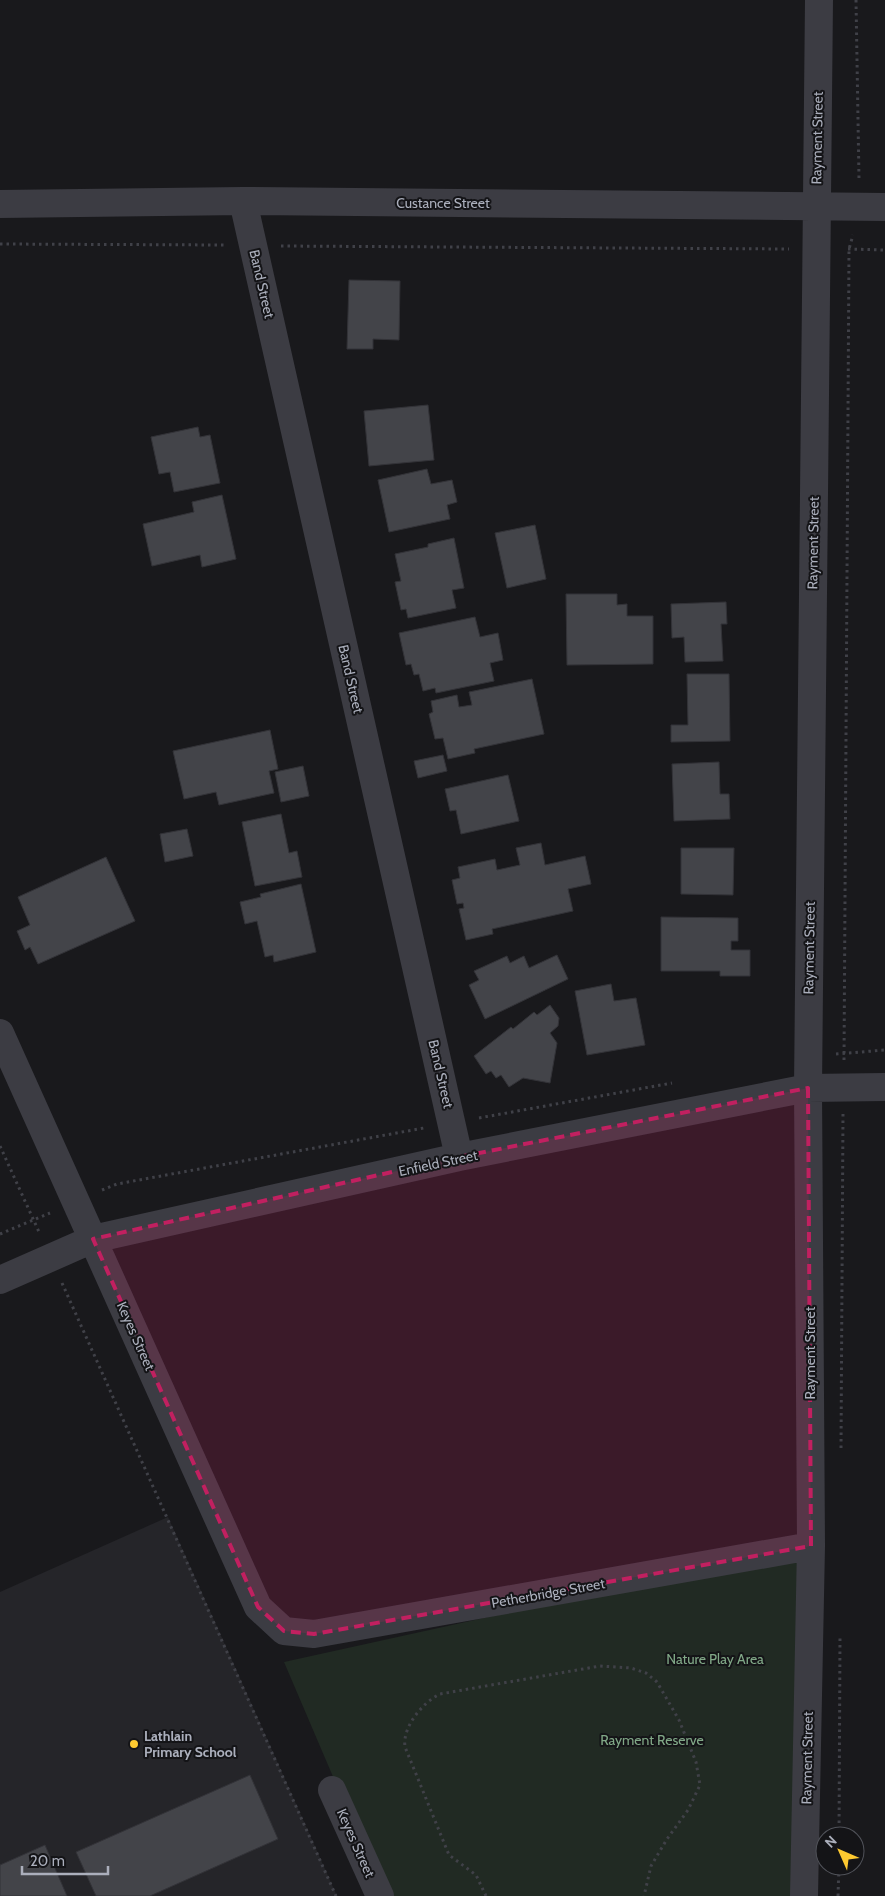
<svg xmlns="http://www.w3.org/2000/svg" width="885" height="1896" font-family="Cabin,sans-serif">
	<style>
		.built { fill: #252529 }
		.green { fill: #212a23 }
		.building { fill: #434449; stroke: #333338 }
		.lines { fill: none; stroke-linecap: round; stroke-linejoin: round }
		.path { stroke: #404148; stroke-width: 3; stroke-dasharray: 2.5 4; stroke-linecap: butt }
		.minor { stroke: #3c3c43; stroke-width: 28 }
		.marked { fill: #c12060; fill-opacity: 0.2; stroke: #c12060; stroke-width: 4; stroke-dasharray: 10 6; stroke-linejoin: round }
		.poi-dot { fill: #fdc930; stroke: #141417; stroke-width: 2 }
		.labels { text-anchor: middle; stroke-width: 4; stroke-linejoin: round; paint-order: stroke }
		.street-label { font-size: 14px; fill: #abafbc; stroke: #141417 }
		.park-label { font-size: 14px; fill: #81a887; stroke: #141417 }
		.poi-label { font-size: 14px; font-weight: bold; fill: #abafbc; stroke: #141417; text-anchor: start }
	</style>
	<rect width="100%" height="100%" fill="#19191c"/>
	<!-- built -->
	<path class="built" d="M168,1517L337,1896H0V1592Z"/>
	<!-- green -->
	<path class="green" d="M811,1546L804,1896H384L284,1662Z"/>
	<!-- building -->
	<path class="building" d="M349,280L400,281L399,340L373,339V349H347Z
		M428,405L434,460L369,466L364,411Z
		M198,427L200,437L210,435L220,483L174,492L170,472L159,474L151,437Z
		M427,469L431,484L452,480L457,502L447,505L450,519L389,532L378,480Z
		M222,495L236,559L202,567L200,555L152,566L143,524L194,512L192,502Z
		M535,525L546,579L507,588L495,533Z
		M454,538L464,588L452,590L456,608L408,618L406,609L401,610L395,582L401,581L395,554L428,547V544Z
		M566,594H617V605L627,604V616H653V664L567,665Z
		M726,602L727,624H721L723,661L685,662L684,637L672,638L671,604Z
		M475,617L480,637L498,633L503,660L490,663L494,681L436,693L435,688L423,691L419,674L414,675L411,664L406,665L399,633Z
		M687,674H729L730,741L671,742V725H688Z
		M532,679L544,734L474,749L475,753L448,759L443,738L435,739L429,714L433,712L431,701L457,695L459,707L472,705L469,692Z
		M270,730L278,769L269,771L274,793L219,805L216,792L184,799L173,751Z
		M443,755L447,771L418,778L414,761Z
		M719,762L720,794H729L730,819L674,821L672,764Z
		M303,766L309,796L281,802L275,772Z
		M508,775L519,821L461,834L456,810L450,811L445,789Z
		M281,814L289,853L297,851L302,877L255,886L242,822Z
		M187,829L193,856L165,862L160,834Z
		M541,843L545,865L585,856L591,884L568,889L573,911L492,929L493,934L466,940L459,909L464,908L463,903L457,904L452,880L460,878L458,867L495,859L497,870L520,865L516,848Z
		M681,848H734L733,895L681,894Z
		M106,857L135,921L38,964L30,947L25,950L17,931L30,925L18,897Z
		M301,884L316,952L274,962L273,955L265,957L257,921L245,924L240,902L261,897L260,894Z
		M661,917L738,918V941H731V950H750V976H720V971H661Z
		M557,955L568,979L485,1019L469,985L479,980L474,971L507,956L510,963L524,956L529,968Z
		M611,984L614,1001L636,998L645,1045L587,1055L575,991Z
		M550,1005L559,1018L558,1026L550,1033L557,1043L550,1083L523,1078L509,1087L501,1075L496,1078L491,1071L486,1074L474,1056L511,1027L513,1029L534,1012L537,1015Z
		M250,1775L278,1839L150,1896H96L76,1852Z
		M45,1845L67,1896H0V1865Z"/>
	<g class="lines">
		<!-- path -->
		<path class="path" d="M856,0L859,179
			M0,244L224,245
			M281,246L789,249
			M848,249L885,250
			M836,1054L885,1050
			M844,1060L849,249L853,235
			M479,1118L672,1083
			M0,1146L39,1232
			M102,1190L117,1184L424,1128
			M0,1234L50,1213
			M62,1283L336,1896
			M841,1448L843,1114
			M839,1836L840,1637
			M486,1896L476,1875L449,1855L405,1747C402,1727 423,1702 440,1694L600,1666L631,1668L646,1673L657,1682L679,1720L696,1762L700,1785L688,1810L667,1839L651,1866L644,1896
			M838,1896L839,1866"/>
		<!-- minor -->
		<path class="minor" d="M243,201L459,1157
			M0,204L243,201L885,207
			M0,1033L258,1607L284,1631L314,1634L811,1546
			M0,1280L93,1239L459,1157L808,1088L885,1087
			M332,1790L380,1896
			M804,1896L811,1546L808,1088L819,0"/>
	</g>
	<!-- marked area -->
	<path class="marked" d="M808,1088L811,1546L314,1634L284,1631L258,1607L93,1239L459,1157Z"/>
	<!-- markers -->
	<circle class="poi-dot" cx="134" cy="1744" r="5"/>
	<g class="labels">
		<!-- street labels -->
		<g class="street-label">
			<text transform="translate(817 138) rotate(-89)" y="5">Rayment Street</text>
			<text x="443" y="208">Custance Street</text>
			<text transform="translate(262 284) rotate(77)" y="5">Band Street</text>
			<text transform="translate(813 543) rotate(-89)" y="5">Rayment Street</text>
			<text transform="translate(351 679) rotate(77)" y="5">Band Street</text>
			<text transform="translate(809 948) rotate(-89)" y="5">Rayment Street</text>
			<text transform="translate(441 1074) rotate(77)" y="5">Band Street</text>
			<text transform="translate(438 1163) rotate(-12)" y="5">Enfield Street</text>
			<text transform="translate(136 1336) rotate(66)" y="5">Keyes Street</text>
			<text transform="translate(810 1353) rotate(-90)" y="5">Rayment Street</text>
			<text transform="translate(548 1593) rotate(-10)" y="5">Petherbridge Street</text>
			<text transform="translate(807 1758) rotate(-89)" y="5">Rayment Street</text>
			<text transform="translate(356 1843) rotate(66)" y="5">Keyes Street</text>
		</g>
		<!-- park labels -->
		<g class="park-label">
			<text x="715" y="1664">Nature Play Area</text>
			<text x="652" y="1745">Rayment Reserve</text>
		</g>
		<!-- poi labels -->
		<g class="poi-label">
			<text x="144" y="1741">Lathlain<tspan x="144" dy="16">Primary School</tspan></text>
		</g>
	</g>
	<!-- north arrow -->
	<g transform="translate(840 1851) rotate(315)"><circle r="24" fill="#141417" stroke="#505259"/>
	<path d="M0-4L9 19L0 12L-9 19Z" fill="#fdc930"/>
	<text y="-8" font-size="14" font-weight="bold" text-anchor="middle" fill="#abafbc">N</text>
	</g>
	<!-- scale -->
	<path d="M22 1866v8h86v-8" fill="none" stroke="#abafbc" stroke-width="2.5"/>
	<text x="30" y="1866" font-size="15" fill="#abafbc" stroke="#141417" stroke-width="4" paint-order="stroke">20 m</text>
</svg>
